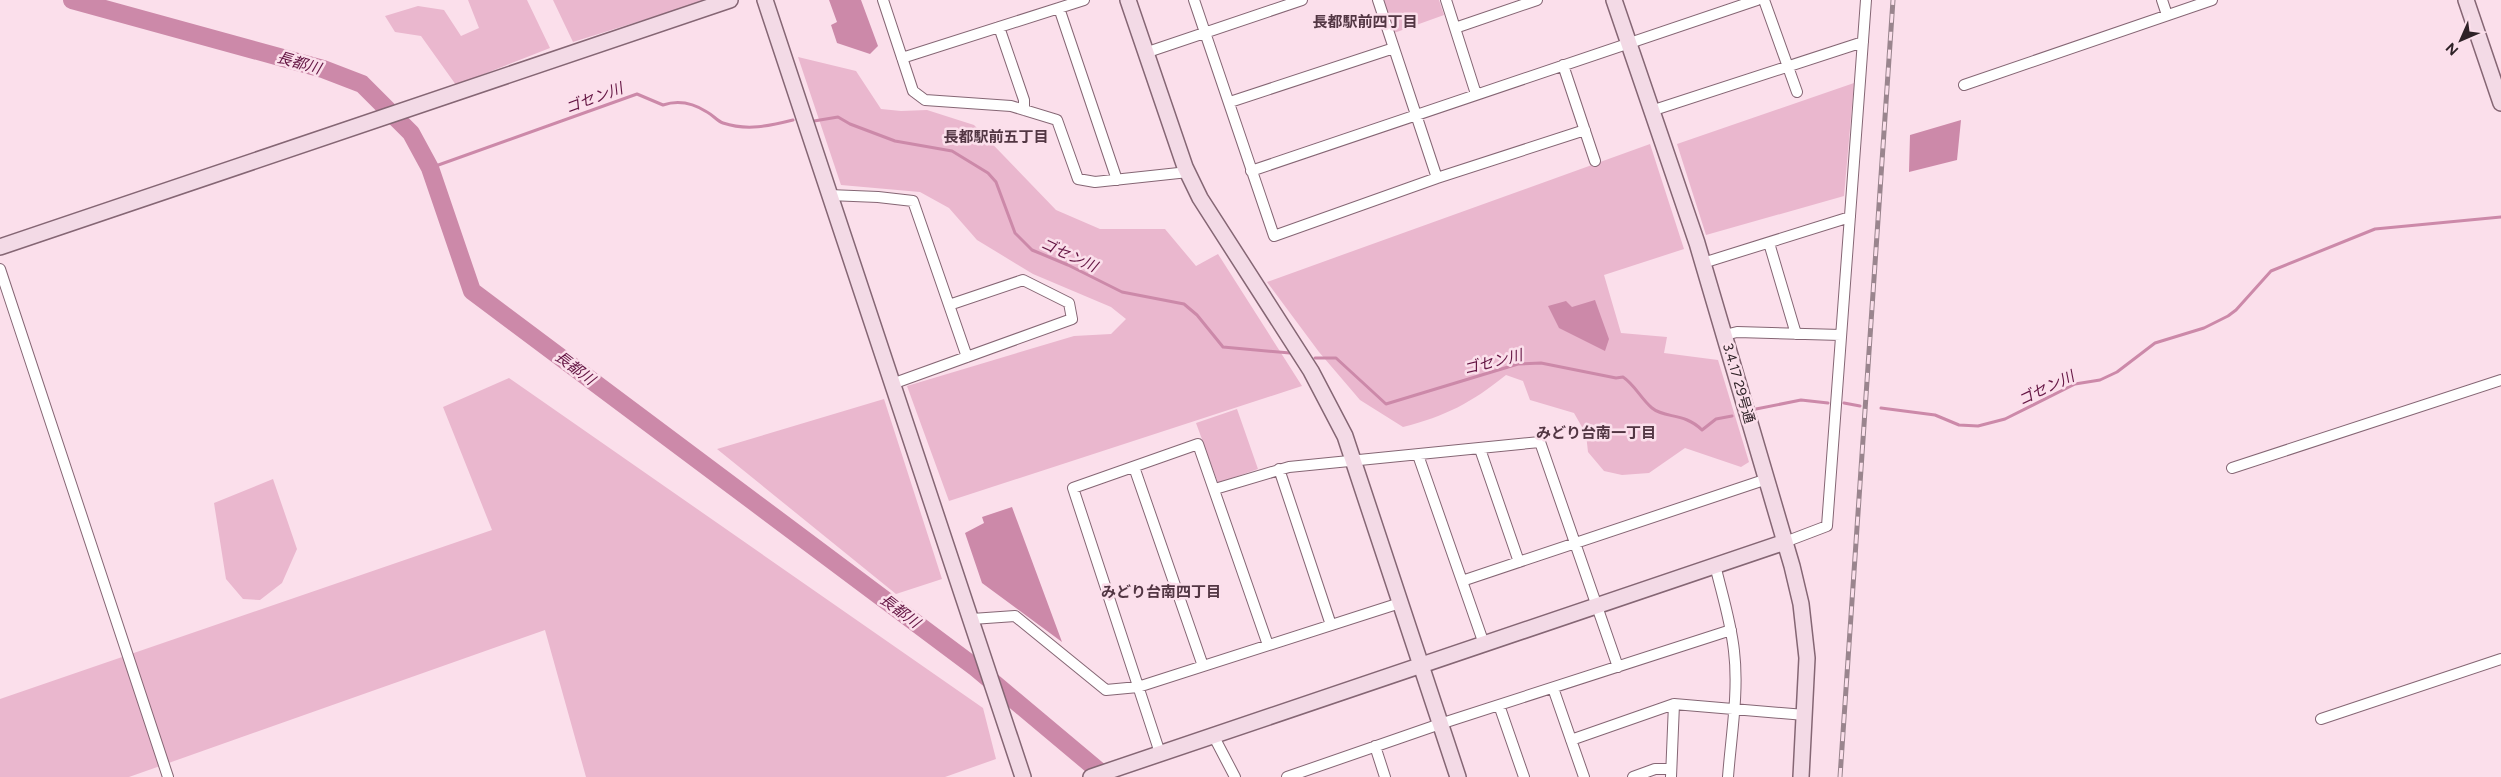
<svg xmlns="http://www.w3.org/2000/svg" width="2501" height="777" font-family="Figtree,'Noto Sans JP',sans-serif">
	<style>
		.green { fill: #eab7ce }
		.water { fill: #cc89a9 }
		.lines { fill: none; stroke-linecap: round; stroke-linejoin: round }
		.stream { stroke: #cc89a9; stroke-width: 3 }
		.river { stroke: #cc89a9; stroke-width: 18 }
		.street-casing { stroke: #856674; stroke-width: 12 }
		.secondary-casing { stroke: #856674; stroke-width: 18 }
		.street { stroke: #fff; stroke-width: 10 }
		.secondary { stroke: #f3dae6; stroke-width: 15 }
		.rail-casing { stroke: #9a858e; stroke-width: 5 }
		.rail { stroke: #fbdfeb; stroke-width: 3; stroke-dasharray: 9; stroke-linecap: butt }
		.labels { text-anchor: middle; stroke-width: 5; stroke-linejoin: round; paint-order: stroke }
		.street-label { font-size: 14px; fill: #2e2227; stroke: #fbdfeb }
		.neighbourhood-label { font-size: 15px; font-weight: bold; fill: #523643; stroke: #fbdfeb }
		.water-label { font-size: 15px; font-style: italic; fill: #641543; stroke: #fbdfeb }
	</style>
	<rect width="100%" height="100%" fill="#fbdfeb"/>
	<!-- green -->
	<path class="green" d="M468,0H527L550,48L456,85L421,36L395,32L385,16L418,6L444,10L461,36L479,28Z
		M553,0H707L573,42Z
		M1383,0H1439L1444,15L1394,33Z
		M798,57L856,71L881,109L901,111L927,110L974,125L1056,210L1100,229H1165L1196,266L1218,254L1302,386L949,501L907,386L1074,336L1111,334L1126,319L1111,307L1033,274L977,240L949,208L920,192L841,185Z
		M1854,83L1844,196L1706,235L1677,144Z
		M1650,144L1684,249L1604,275L1621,333L1667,337L1664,353L1718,360L1749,462L1741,467L1685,448L1649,473L1622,475L1604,471L1588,452L1586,434L1574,413L1530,400L1523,381L1506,375C1471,403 1446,416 1403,427L1360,400L1319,352L1267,282Z
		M509,378L983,708L996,759L945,777H586L545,630L129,777H0V699L492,530L443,407Z
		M884,399L942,579L896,594L717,449Z
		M1237,409L1258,469L1218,483L1196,423Z
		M273,479L297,549L282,583L260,600L243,599L226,579L214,503Z"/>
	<!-- water -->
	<path class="water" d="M829,0H861L878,46L870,54L837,43L831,25L837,22Z
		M1961,120L1957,160L1909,172L1910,135Z
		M1595,300L1609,339L1605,351L1559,328L1548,306L1566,301L1572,307Z
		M1012,507L1062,642L982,583L965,533L984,523L982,517Z"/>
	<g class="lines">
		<!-- stream -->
		<path class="stream" d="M814,121L838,117L850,124L895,141L952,151L988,173L996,182L1015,233L1032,250L1068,265L1122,292L1184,304L1197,315L1223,347L1290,353
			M430,168L637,94L663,105C678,100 693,103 707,112C713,115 717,121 723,123C747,131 769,126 793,120
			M1315,358H1336L1386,404L1518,364L1541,363L1616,378L1623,377C1635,385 1641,399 1652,408C1665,419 1684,412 1702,430L1716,419L1732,416
			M1844,403L1860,406
			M1881,408L1935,415L1959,425L1978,426L2005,419L2075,384L2100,380L2117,372L2155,343L2204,328L2228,316L2236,310L2271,271L2375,229L2501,217
			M1756,409L1801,400L1828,403"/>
		<!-- river -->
		<path class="river" d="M72,0L323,69L362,84L411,133L430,168L472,291L976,668L1106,777"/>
		<!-- street casing -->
		<g class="street-casing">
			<path id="street" d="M883,0L913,91L925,100L1011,106L1057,120L1078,179L1095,182L1188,172
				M1194,0L1274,236L1437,178L1585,130
				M1378,0L1437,178
				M1446,0L1476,94
				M1764,0L1797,92
				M2162,0L2167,15
				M1059,8L1117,180
				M999,27L1024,100V110
				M1455,28L1537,0
				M1145,53L1302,0
				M902,58L1084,0
				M1563,65L1595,161
				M1964,85L2212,0
				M1230,102L1394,48
				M1651,111L1863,42
				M1251,171L1757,0
				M829,195L878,197L913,201L967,357
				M1769,243L1796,334
				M1703,263L1850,217
				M0,269L168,777
				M1725,335L1737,332L1841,335
				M892,384L1072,319L1069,303L1023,280L949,305
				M1480,449L1519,562
				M1418,455L1484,644
				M1134,467L1203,666
				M2232,468L2501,380
				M1279,469L1331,625
				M1215,489L1289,467L1540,442L1618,667
				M1785,542L1827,526L1866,0
				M1715,565C1722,594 1731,622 1734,651C1739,692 1731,736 1728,777
				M1462,581L1767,479
				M972,619L1015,616L1106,690L1138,687L1400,603
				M1553,688L1584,777
				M1499,705L1524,777
				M2321,719L2501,659
				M1213,735L1235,777
				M1571,740L1674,704L1805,715
				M1375,746L1385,777
				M1160,753L1073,488L1198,444L1268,645
				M1287,777L1440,724L1731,630
				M1633,777L1655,769H1671
				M1671,777L1674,704"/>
		</g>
		<!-- secondary casing -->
		<g class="secondary-casing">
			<path id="secondary" d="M765,0L1023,777
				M1128,0L1185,167L1200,198L1311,371L1345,436L1458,777
				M1614,0L1697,243L1792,566L1801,604L1807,658L1801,777
				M2466,0L2501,103
				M0,247L730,0
				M1091,777L1785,542"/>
		</g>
		<!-- street -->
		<use href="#street" class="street"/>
		<!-- secondary -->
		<use href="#secondary" class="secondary"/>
		<!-- rail casing -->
		<g class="rail-casing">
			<path id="rail" d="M1840,777L1893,0"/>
		</g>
		<!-- rail -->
		<use href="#rail" class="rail"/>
	</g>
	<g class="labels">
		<!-- street labels -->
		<g class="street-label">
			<text transform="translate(1739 383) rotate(74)" y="5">3.4.17 29号通</text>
		</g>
		<!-- neighbourhood labels -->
		<g class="neighbourhood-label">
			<text x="1365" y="27">長都駅前四丁目</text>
			<text x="996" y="142">長都駅前五丁目</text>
			<text x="1596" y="438">みどり台南一丁目</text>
			<text x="1161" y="597">みどり台南四丁目</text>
		</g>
		<!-- water labels -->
		<g class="water-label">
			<text transform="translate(299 63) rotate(16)" y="5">長都川</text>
			<text transform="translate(594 98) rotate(-20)" y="5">ゴセン川</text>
			<text transform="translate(1069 255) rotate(25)" y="5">ゴセン川</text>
			<text transform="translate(1493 362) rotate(-14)" y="5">ゴセン川</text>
			<text transform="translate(575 368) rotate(37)" y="5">長都川</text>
			<text transform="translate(2046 388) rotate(-25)" y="5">ゴセン川</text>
			<text transform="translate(900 611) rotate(37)" y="5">長都川</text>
		</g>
	</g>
	<!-- north arrow -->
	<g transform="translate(2461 40) rotate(225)" stroke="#fbdfeb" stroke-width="4" paint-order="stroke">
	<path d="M0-4L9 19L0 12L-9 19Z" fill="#2e2227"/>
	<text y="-8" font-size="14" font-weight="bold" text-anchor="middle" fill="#2e2227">N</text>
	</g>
</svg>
